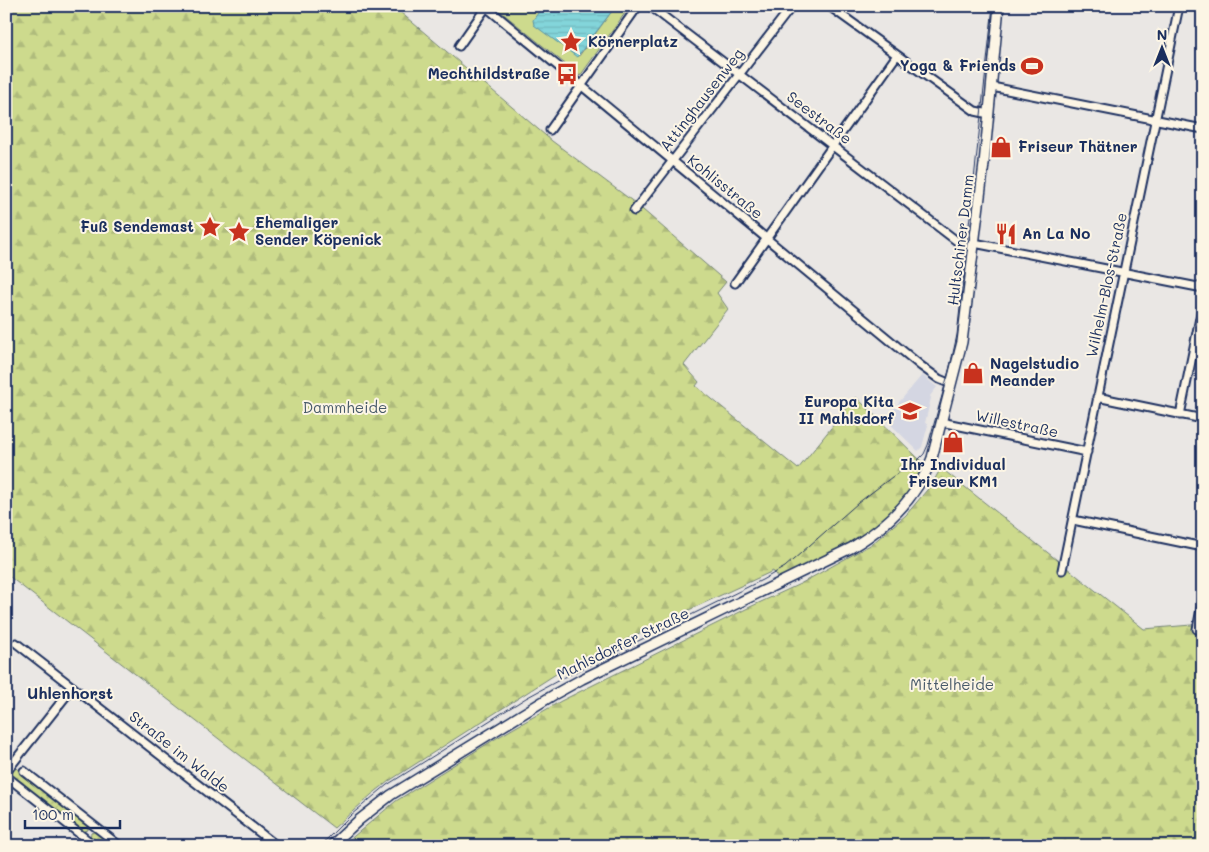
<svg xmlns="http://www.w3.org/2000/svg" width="1209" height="852" font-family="Mali,sans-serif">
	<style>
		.built { fill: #d4d6e2 }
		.grass { fill: url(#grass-dots); stroke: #748476 }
		.forest { fill: url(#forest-firs); stroke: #748476 }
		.green { fill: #cdda8d; stroke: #748476 }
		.water { fill: url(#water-rules); stroke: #5993a8 }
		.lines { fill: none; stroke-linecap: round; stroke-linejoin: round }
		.minor-casing { stroke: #1b2f5e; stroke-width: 11 }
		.major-casing { stroke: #1b2f5e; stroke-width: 12 }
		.minor { stroke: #fcf5e5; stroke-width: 7 }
		.major { stroke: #fcf5e5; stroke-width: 9 }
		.tram { stroke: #1b2f5e; stroke-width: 1 }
		.labels { text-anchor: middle; stroke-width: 4; stroke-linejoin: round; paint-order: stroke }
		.poi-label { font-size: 15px; font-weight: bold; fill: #1b2f5e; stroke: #fcf5e5; text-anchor: start }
		.street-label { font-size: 15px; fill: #1b2f5e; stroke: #fcf5e5 }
		.park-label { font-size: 15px; fill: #485a6a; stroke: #fcf5e5 }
		.neighbourhood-label { font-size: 16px; font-weight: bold; fill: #1b2f5e; stroke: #fcf5e5 }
	</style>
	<defs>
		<pattern id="grass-dots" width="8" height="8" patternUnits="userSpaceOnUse" patternTransform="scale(1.25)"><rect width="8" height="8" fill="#cdda8d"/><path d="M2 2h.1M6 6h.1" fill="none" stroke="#afbb7c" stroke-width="1.8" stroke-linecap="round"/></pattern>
		<pattern id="forest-firs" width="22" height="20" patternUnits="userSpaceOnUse" patternTransform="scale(1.25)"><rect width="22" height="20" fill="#cdda8d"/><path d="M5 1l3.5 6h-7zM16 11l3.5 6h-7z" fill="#afbb7c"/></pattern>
		<pattern id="water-rules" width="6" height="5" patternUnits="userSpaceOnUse" patternTransform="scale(1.25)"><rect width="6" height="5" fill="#83d5da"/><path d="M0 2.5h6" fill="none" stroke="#71b7be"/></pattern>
	</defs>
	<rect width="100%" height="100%" fill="#eae7e4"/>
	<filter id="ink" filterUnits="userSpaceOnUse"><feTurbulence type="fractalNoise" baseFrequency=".02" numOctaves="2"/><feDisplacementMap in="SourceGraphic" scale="10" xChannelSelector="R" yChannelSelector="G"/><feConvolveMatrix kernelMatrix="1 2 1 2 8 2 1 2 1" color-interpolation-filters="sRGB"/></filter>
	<g filter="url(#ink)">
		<!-- built -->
		<path class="built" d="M922,375L937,387L930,396L931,398L925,423L928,425L922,447L918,451L885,419Z"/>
		<!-- grass -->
		<path class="grass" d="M16,768L88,826V830L82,832L10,775Z
			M95,831L114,846H99L90,838L91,833Z"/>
		<!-- forest -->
		<path class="forest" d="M6,6H393L552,141L635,203L726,282L717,293L728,309L684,365L699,382L696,386L798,469L856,397L923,463C902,529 835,552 778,578L773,571L650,628L556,674L389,781L371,795L334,828L6,574Z
			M941,468L1144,629L1203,624V846H342L396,801L495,739L561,701L750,607L800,584L872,544L906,515L932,484Z"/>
		<!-- green -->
		<path class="green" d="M543,6L534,20L579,56L612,11L613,6H630L580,76L495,7Z"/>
		<!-- water -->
		<path class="water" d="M543,6H613L612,11L577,57L534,25L533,20Z"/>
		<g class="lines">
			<!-- minor casing -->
			<g class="minor-casing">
				<path id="minor" d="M485,6L921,366L939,379L951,384
					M650,6L962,245L973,247
					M829,6L975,111L989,114
					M459,46L487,6
					M992,87L1203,129
					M550,130L638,6
					M634,211L792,6
					M974,243L1203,288
					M735,283L897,55
					M1097,397L1203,419
					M1180,415L1203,303
					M941,422L1087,452
					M1073,520L1203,547
					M1062,570L1179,6
					M1197,629L1203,599
					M16,643L277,846
					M24,771L120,846
					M6,772L73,687
					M6,776L95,846"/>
			</g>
			<!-- major casing -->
			<g class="major-casing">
				<path id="major" d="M331,846L359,820L391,795L555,694L582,679L851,548C888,526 917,498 932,458L962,342L984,164L999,6"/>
			</g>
			<!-- minor -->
			<use href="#minor" class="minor"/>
			<!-- major -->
			<use href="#major" class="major"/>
			<!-- tram -->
			<path class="tram" d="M320,846L351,815L387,785L526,698L561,679L762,580L785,567L858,503L892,477L916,462L924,454L928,445L949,371L957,335L993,6"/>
		</g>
	</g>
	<!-- icons -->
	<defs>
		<g id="sight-bare" transform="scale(1.725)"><path d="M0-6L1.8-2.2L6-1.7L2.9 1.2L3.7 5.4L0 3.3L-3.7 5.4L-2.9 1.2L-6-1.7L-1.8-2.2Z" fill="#c8321e" stroke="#fcf5e5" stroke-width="2.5" paint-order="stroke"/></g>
		<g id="stadium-bare" transform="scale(1.725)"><path d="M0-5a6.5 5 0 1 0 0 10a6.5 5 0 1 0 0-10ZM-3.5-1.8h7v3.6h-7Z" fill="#c8321e" stroke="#fcf5e5" stroke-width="2.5" paint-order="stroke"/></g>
		<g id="bus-bare" transform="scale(1.725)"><path d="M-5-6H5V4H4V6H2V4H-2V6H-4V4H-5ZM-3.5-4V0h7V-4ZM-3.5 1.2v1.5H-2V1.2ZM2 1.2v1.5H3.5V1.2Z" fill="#c8321e" stroke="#fcf5e5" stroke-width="2.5" paint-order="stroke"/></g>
		<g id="shop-bare" transform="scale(1.725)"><path d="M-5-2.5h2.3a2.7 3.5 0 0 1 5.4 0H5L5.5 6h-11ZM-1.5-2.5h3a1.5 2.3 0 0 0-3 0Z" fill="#c8321e" stroke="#fcf5e5" stroke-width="2.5" paint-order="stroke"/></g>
		<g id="restaurant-bare" transform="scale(1.725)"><path d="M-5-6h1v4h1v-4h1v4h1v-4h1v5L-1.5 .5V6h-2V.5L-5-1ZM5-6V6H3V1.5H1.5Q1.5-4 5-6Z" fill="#c8321e" stroke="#fcf5e5" stroke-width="2.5" paint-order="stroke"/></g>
		<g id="school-bare" transform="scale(1.725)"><path d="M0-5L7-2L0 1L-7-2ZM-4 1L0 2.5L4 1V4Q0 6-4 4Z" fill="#c8321e" stroke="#fcf5e5" stroke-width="2.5" paint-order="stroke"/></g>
	</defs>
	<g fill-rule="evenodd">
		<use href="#sight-bare" x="571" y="42"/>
		<use href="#stadium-bare" x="1032" y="66"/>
		<use href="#bus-bare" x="567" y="74"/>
		<use href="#shop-bare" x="1001" y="147"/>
		<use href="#sight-bare" x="210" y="227"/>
		<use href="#sight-bare" x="239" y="232"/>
		<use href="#restaurant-bare" x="1006" y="234"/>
		<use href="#shop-bare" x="973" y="373"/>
		<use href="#school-bare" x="910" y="411"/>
		<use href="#shop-bare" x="953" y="442"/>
	</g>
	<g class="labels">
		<!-- poi labels -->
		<g class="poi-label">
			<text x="588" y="47">Körnerplatz</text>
			<text x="1016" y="71" text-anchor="end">Yoga &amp; Friends</text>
			<text x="550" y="79" text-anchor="end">Mechthildstraße</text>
			<text x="1018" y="152">Friseur Thätner</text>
			<text x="255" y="228">Ehemaliger<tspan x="255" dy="17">Sender Köpenick</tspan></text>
			<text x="194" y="232" text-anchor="end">Fuß Sendemast</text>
			<text x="1022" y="239">An La No</text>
			<text x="990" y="369">Nagelstudio<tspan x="990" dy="17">Meander</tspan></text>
			<text x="894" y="407" text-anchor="end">Europa Kita<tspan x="894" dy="17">II Mahlsdorf</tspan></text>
			<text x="953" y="470" text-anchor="middle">Ihr Individual<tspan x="953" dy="17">Friseur KM1</tspan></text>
		</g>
		<!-- street labels -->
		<g class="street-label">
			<text transform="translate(702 100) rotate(-52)" y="5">Attinghausenweg</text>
			<text transform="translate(819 118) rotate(37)" y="5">Seestraße</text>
			<text transform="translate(725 187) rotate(39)" y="5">Kohlisstraße</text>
			<text transform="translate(961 240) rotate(-83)" y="5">Hultschiner Damm</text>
			<text transform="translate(1107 285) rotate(-78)" y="5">Wilhelm-Blos-Straße</text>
			<text transform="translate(1017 424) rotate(12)" y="5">Willestraße</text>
			<text transform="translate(623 644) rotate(-26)" y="5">Mahlsdorfer Straße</text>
			<text transform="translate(179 752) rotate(38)" y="5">Straße im Walde</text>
		</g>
		<!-- park labels -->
		<g class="park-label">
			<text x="345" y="413">Dammheide</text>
			<text x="952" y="690">Mittelheide</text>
		</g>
		<!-- neighbourhood labels -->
		<g class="neighbourhood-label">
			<text x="70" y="699">Uhlenhorst</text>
		</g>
	</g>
	<!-- margin -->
	<rect width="1209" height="852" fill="none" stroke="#fcf5e5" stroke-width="25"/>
	<rect x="12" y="12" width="1184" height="827" fill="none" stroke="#1b2f5e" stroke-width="2" filter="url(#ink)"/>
	<!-- north arrow -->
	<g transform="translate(1162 48)" stroke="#fcf5e5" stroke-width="4" paint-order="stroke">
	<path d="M0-4L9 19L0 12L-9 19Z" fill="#1b2f5e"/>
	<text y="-8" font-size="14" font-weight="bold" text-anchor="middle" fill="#1b2f5e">N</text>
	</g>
	<!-- scale -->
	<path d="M25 820v8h95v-8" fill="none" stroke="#1b2f5e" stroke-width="2.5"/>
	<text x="32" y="820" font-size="15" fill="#1b2f5e" stroke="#fcf5e5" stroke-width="4" paint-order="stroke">100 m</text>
</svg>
